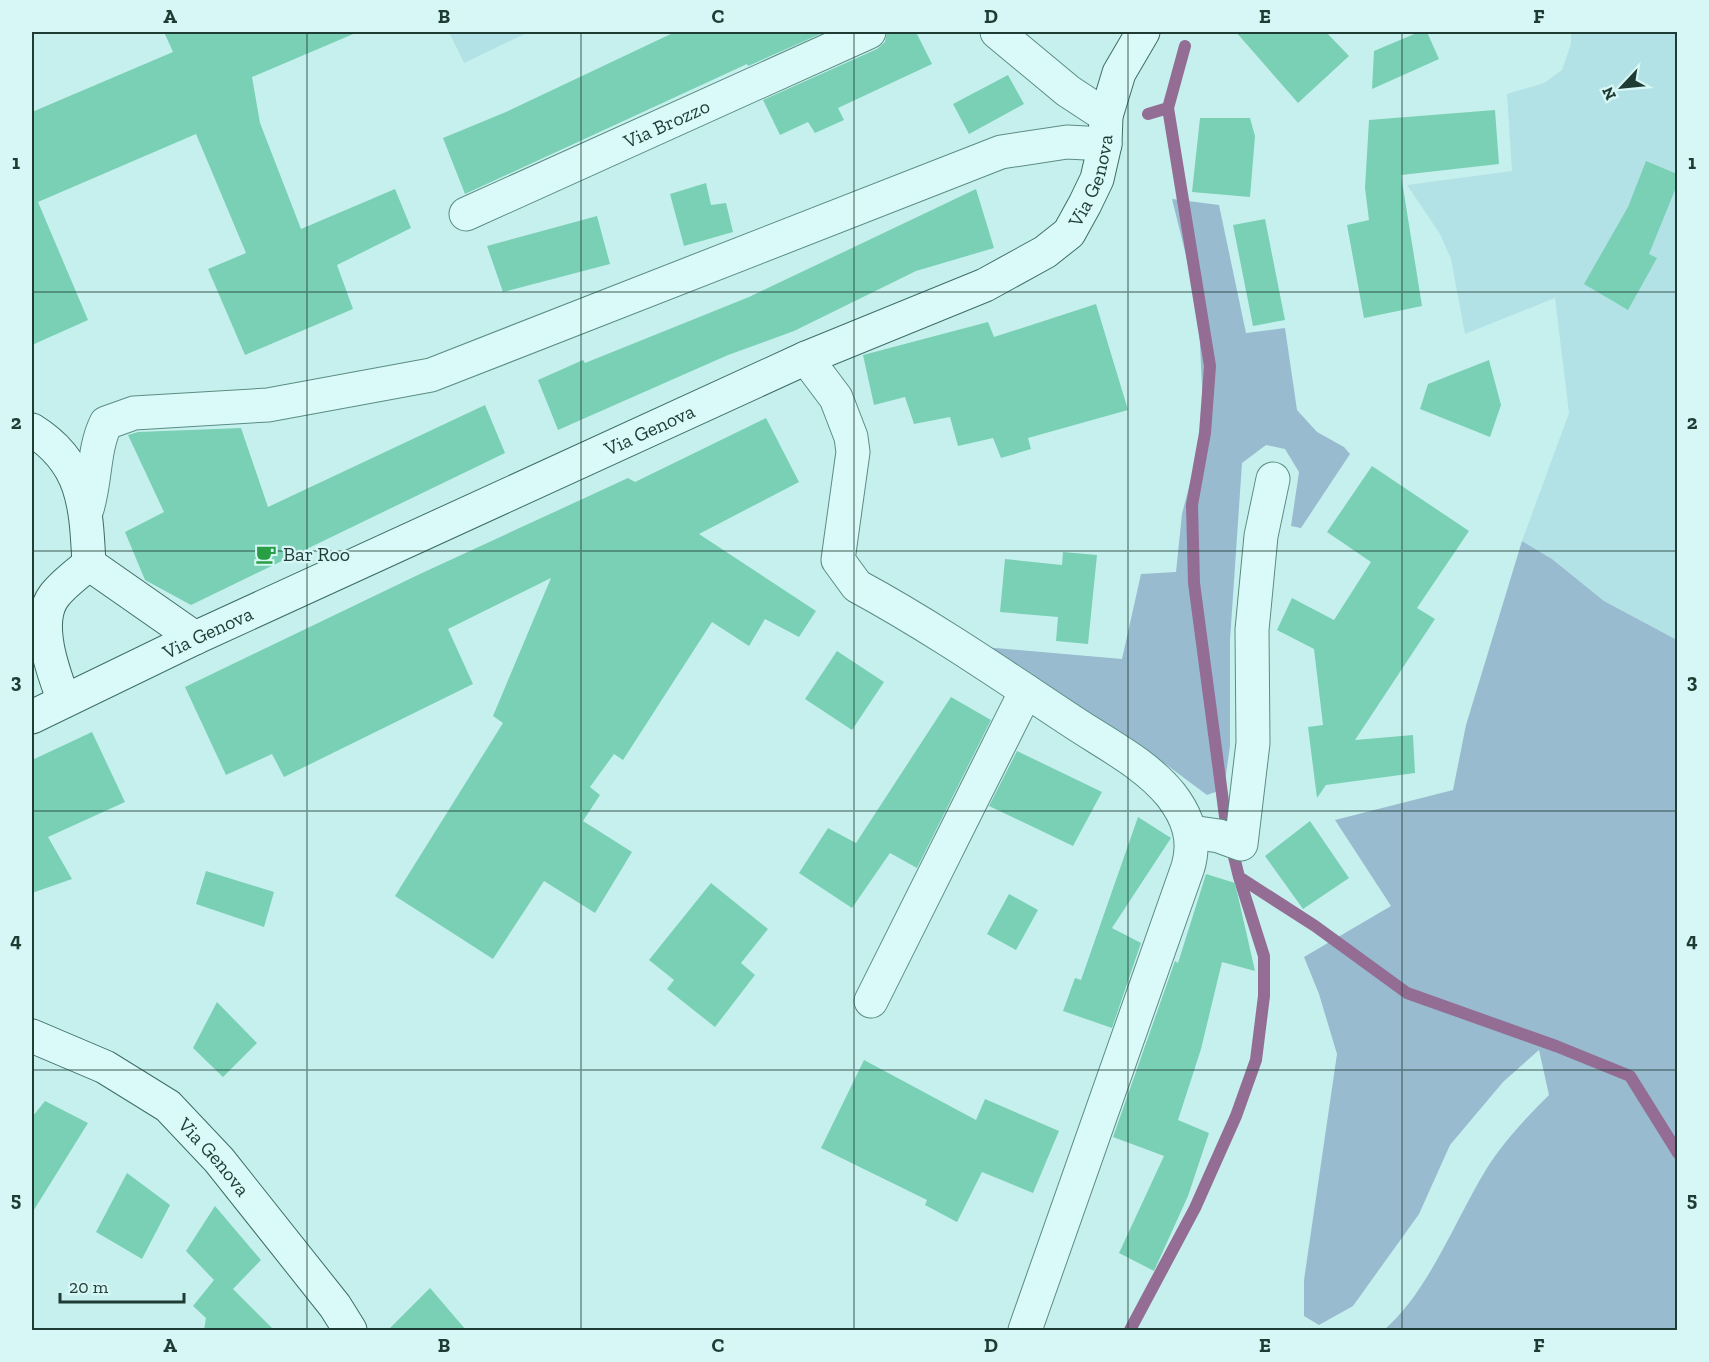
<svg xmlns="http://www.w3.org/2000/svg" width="1709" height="1362" font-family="'Zilla Slab',serif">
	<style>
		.farmland { fill: #b3e2e6 }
		.green { fill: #99bbcf }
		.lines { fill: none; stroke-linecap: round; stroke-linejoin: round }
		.stream { stroke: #936d93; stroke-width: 12 }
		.building { fill: #7ad0b4 }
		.street-casing { stroke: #5a8d82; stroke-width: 35 }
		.secondary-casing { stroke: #3d6f63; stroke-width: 35 }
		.street { stroke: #dafaf9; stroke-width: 33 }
		.secondary { stroke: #dafaf9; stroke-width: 33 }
		.grid { fill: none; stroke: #1f3c34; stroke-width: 1.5; stroke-opacity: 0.55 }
		.labels { text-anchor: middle; stroke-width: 4.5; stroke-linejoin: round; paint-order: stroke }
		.street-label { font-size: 20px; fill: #1f3c34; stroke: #d6f7f6 }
		.poi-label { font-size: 20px; fill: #1f3c34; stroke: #d6f7f6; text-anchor: start }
		.neatline { fill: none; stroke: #1f3c34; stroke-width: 2 }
		.grid-label { font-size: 20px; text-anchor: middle; font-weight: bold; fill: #1f3c34 }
	</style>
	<rect width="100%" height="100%" fill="#c6f0ee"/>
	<!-- farmland -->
	<path class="farmland" d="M449,32H529L464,63Z
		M1571,32H1677V640L1604,601L1552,559L1522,541L1569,413L1555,298L1465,334L1451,259L1440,234L1407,185L1512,171L1507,94L1544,83L1562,70L1571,44Z"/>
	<!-- green -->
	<path class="green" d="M1172,199L1219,205L1246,333L1285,328L1297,410L1317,432L1344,447L1350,454L1301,528L1291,526L1299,472L1285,449L1266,445L1242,463L1230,640V746L1224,789L1207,795L1164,763L984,647L1122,659L1141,574L1176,572L1182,514L1204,428L1198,304Z
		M1522,541L1552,559L1604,601L1677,640V1330H1384C1429,1291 1455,1220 1487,1168C1504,1141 1526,1118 1549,1095L1539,1050L1503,1082L1450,1145L1419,1214L1353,1306L1319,1325L1304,1316V1280L1337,1054L1319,994L1304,957L1391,906L1335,820L1453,790L1466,725Z"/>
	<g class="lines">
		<!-- stream -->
		<path class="stream" d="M1148,114L1168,108
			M1239,877L1315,926L1407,993L1556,1046L1630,1076L1678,1153
			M1130,1330L1195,1208L1236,1116L1256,1060L1264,996V956L1239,877L1226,824L1194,583L1192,505L1205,433L1210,366L1168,108L1185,46"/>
	</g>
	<!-- building -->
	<path class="building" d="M164,32H358L252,77L260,123L301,229L395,189L411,228L337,265L353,309L245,355L208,269L246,253L196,134L38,202L88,320L32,345V112L173,52Z
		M675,32H825L748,66L747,64L465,194L443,138L506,112Z
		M887,32H916L932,64L838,108L844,120L815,133L808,122L780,135L763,100L877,49L885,42Z
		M1236,32H1326L1349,56L1298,103Z
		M1419,32H1427L1439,59L1372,89L1374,51Z
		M1008,75L1024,104L969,134L953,104Z
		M1495,110L1499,164L1401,175L1422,306L1364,318L1347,225L1369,220L1365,188L1369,120Z
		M1200,118H1250L1255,136L1250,197L1192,192Z
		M1646,161L1677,174V185L1649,254L1657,258L1628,310L1584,284L1628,207Z
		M706,183L711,205L726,203L733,232L684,246L670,194Z
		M976,189L994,248L916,271L794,331L728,355L558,430L538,380L583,360L585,363L749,297Z
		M597,216L610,264L503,292L487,246Z
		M1265,219L1285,320L1253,326L1233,225Z
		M1096,304L1128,410L1028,438L1031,449L1001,458L993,438L958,446L950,417L914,424L905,397L874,405L863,355L988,322L994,337Z
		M1489,360L1501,405L1490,437L1420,409L1428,384Z
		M485,405L505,453L191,605L145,580L125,532L164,512L128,435L138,432L241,428L268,507Z
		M766,418L799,482L699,534L816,611L799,637L765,619L749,646L712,622L623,760L614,754L590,787L600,795L583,821L632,852L595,913L544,881L493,959L395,896L503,723L493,716L551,578L448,629L473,684L284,777L272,754L226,775L185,687L422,573L628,478L635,482Z
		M1372,466L1469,531L1417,608L1435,619L1355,740L1413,735L1415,773L1326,785L1317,798L1308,727L1323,725L1314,649L1277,630L1292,598L1334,620L1371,562L1327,532Z
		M1063,552L1097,555L1088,644L1056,641L1058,617L1000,612L1005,559L1062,565Z
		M837,651L884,682L852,730L805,699Z
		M951,697L991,720L917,868L890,853L852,908L799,873L828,828L856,843Z
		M92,732L125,802L48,837L72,879L32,893V760Z
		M1017,751L1102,792L1073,846L989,806Z
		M1138,817L1171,838L1112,928L1141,943L1112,1028L1063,1011L1075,978L1081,980Z
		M1310,821L1349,878L1303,909L1265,856Z
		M206,871L274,892L264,927L196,904Z
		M1206,874L1235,883L1255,971L1222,962L1201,1049L1178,1120L1209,1133L1188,1196L1154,1271L1119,1253L1164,1156L1113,1137L1175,961L1178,963Z
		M711,883L768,929L741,963L755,975L715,1027L667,989L674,980L649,960Z
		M1009,894L1038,910L1016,950L987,934Z
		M217,1002L257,1043L223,1077L193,1048Z
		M864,1060L976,1120L985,1099L1059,1131L1033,1193L982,1172L957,1222L925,1205L927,1200L821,1148Z
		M45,1101L88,1123L32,1213V1117Z
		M127,1173L170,1205L142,1259L96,1232Z
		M215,1206L261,1260L233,1289L274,1330H204L206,1318L193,1306L214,1280L186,1251Z
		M430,1288L466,1330H388Z"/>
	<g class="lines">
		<!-- street casing -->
		<g class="street-casing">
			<g id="street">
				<path d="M997,32L1068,91L1106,116"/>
				<path id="s1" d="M466,214L869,32"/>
				<path d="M806,358L836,398L851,437L853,452L838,560L857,586C931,626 1002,675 1073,722C1106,744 1146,764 1171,795C1188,817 1196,840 1188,867L1025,1330"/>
				<path d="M87,509C96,480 93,450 106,423L134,413L268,405L431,375L1001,152L1067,142L1105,144"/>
				<path d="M1191,832L1219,836L1241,844L1253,743L1252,630L1261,536L1273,479"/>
				<path d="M871,1001L1026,691"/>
			</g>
		</g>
		<!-- secondary casing -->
		<g class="secondary-casing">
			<g id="secondary">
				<path d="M32,430C85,463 86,507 89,564"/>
				<path d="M89,564L195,638"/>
				<path d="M64,701C54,674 34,623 54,596C63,584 77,574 89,564"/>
				<path id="s2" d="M32,717L195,638L806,358L985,285L1045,252L1069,233L1085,204L1097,179L1105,144L1106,116L1119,73L1143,32"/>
				<path id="s3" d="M32,1036L105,1067L168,1106L219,1160L335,1306L350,1330"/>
			</g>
		</g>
		<!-- street -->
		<use href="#street" class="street"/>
		<!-- secondary -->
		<use href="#secondary" class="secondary"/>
	</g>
	<!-- grid -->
	<path class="grid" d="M307,32V1330M581,32V1330M854,32V1330M1128,32V1330M1402,32V1330M32,292H1678M32,551H1678M32,811H1678M32,1070H1678"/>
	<!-- icons -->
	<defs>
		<g id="cafe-bare" transform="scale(1.62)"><path d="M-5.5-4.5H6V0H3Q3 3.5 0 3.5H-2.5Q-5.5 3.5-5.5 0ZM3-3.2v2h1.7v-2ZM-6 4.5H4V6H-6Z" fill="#289e45" stroke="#d6f7f6" stroke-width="2.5" paint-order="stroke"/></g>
	</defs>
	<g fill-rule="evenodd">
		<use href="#cafe-bare" x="266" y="554"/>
	</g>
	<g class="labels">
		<!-- street labels -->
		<g class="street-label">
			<text dy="7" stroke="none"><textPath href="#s1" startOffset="220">Via Brozzo</textPath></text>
			<text dy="7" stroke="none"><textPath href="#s2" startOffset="1203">Via Genova</textPath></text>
			<text dy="7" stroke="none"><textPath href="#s2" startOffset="681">Via Genova</textPath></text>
			<text dy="7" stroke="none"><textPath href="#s2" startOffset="195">Via Genova</textPath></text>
			<text dy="7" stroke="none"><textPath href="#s3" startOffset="222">Via Genova</textPath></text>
		</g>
		<!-- poi labels -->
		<g class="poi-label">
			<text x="283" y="561">Bar Roo</text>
		</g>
	</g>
	<!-- border -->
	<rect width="1709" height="1362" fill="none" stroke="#d6f7f6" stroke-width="66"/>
	<!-- north arrow -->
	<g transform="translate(1622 87) rotate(244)" stroke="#d6f7f6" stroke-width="4.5" paint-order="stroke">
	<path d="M0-4.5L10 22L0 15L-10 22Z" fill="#1f3c34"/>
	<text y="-9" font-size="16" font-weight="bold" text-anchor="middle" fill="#1f3c34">N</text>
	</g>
	<!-- scale -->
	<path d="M60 1293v9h124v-9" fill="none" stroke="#1f3c34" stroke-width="3"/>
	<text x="69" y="1293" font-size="18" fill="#1f3c34" stroke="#d6f7f6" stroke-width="4.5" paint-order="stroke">20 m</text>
	<rect x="33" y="33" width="1643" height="1296" class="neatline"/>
	<g class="grid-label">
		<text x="170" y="23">A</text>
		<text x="444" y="23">B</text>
		<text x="718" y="23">C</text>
		<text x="991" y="23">D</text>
		<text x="1265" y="23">E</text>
		<text x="1539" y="23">F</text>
		<text x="16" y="169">1</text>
		<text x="1692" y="169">1</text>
		<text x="16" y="429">2</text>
		<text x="1692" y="429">2</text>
		<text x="16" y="688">3</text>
		<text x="1692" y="688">3</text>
		<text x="16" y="947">4</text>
		<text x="1692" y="947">4</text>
		<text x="16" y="1206">5</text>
		<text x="1692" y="1206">5</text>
		<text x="170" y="1352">A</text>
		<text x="444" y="1352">B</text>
		<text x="718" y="1352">C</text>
		<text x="991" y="1352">D</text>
		<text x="1265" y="1352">E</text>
		<text x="1539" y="1352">F</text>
	</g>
</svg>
